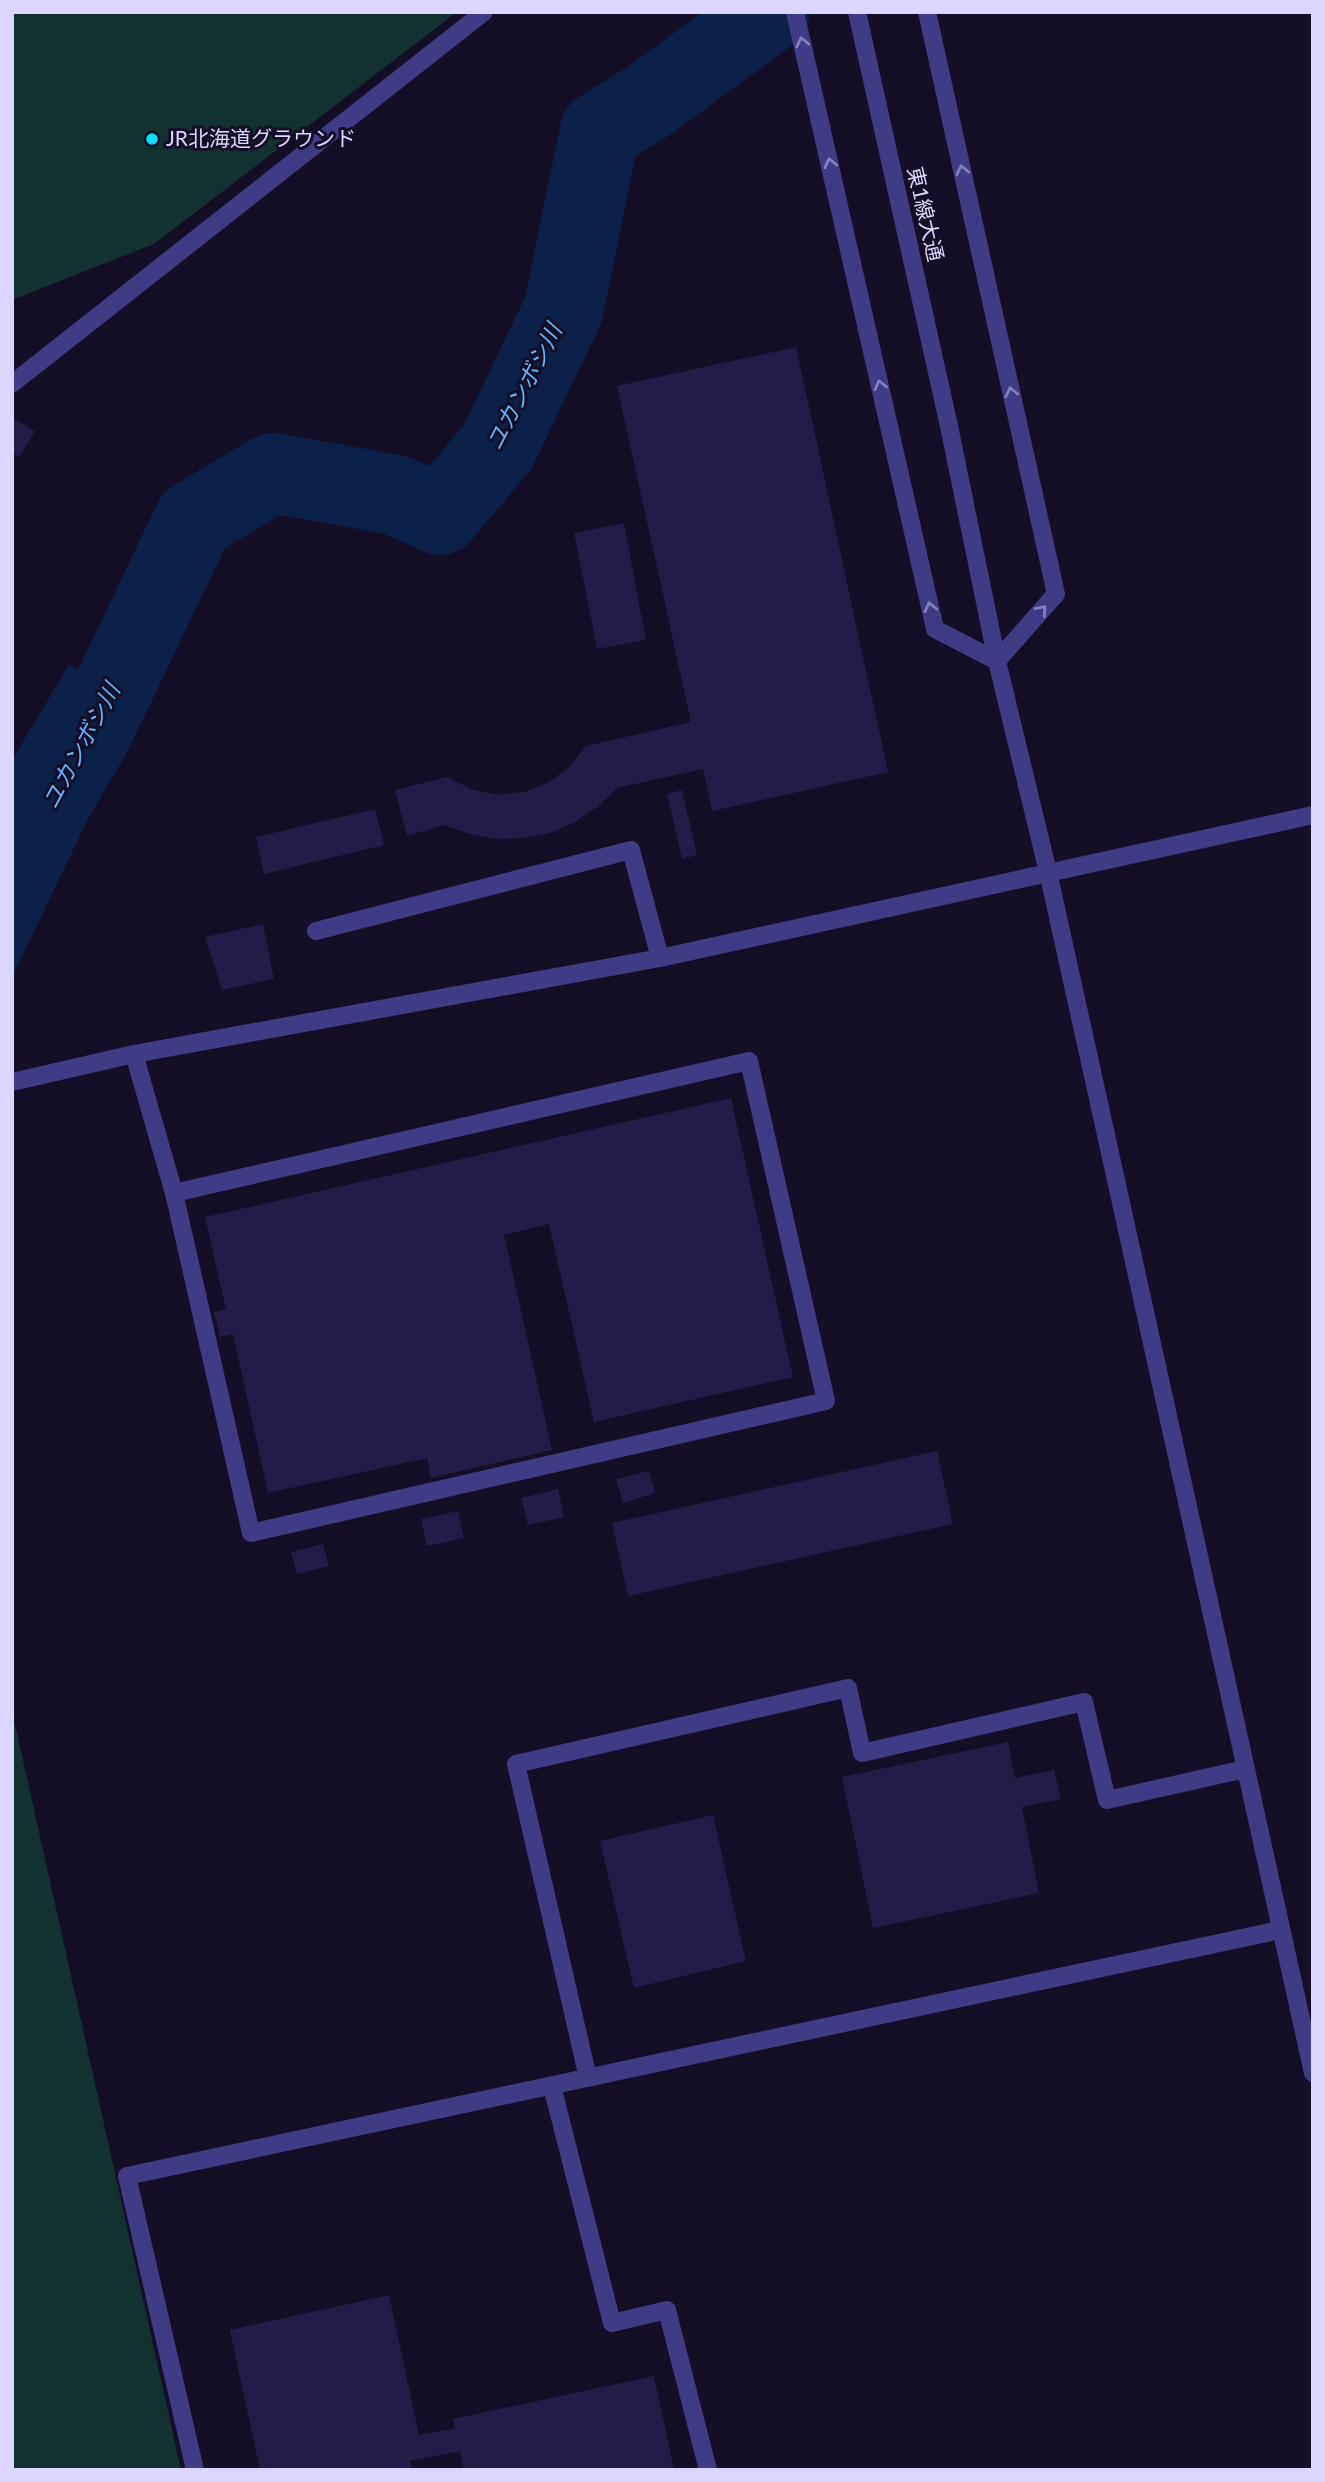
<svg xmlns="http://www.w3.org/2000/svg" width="1325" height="2482" font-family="Lato,'Noto Sans JP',sans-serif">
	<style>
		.green { fill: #123130 }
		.water { fill: #0c2149 }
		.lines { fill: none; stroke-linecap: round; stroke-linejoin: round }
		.river { stroke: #0c2149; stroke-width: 80 }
		.building { fill: #251b48 }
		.minor { stroke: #3f3b85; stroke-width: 18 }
		.oneway { stroke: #8580bc }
		.poi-dot { fill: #02e0fe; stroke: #140f27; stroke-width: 2.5 }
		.labels { text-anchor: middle; stroke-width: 6; stroke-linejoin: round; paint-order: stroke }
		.poi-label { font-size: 21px; fill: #dbd5ff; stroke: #140f27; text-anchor: start }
		.street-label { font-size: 21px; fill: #dbd5ff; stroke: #140f27 }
		.water-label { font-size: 23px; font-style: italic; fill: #63b4fe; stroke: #140f27 }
	</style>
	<rect width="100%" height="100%" fill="#140f27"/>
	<!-- green -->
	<path class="green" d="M12,12H457L154,244L12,300Z
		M12,1711L181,2470H12Z"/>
	<!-- water -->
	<path class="water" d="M69,665L143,704L16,969L12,982V760Z"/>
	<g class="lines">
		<!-- river -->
		<path class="river" d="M12,868L91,735L194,520L273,473L396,495L440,515L497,448L563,311L600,131L650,100L770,12"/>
	</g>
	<!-- building -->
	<path class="building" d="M796,347L888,772L712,811L703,769L617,788L597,807L575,822L550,833L523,838L496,839L470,834L444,825L407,836L395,790L447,777L471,789L497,795L524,792L548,783L569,767L586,746L691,722L617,386Z
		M12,418L35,431L19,457L12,452Z
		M624,523L646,640L597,649L574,533Z
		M682,790L697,855L682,859L667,794Z
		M375,809L384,845L264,874L256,837Z
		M263,924L274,979L222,990L205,937Z
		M731,1098L793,1377L594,1422L549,1224L504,1235L552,1450L431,1478L427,1458L268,1493L233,1334L220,1337L214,1312L226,1309L205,1217Z
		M937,1451L953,1524L628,1596L612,1523Z
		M649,1471L655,1493L623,1503L616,1479Z
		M558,1489L564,1517L528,1525L521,1498Z
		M458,1511L464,1538L427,1546L421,1519Z
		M323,1544L329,1566L297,1574L291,1552Z
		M1008,1742L1015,1778L1054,1770L1061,1799L1022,1807L1039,1893L873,1928L842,1777Z
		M713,1815L746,1961L634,1988L600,1841Z
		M389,2295L419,2435L455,2428L453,2419L654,2376L674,2470H464L460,2451L410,2461L412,2470H260L230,2330Z"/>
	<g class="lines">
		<!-- minor -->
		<path class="minor" d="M795,12L935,629L997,661L1056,594L927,12
			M857,12L949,426L997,661L1048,872L1313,2073
			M13,383L484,12
			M316,931L631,850L660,958
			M134,1054L174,1193L251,1533L826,1401L749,1061L174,1193
			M12,1082L134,1054L660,958L1313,815
			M588,2078L516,1764L848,1688L862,1753L1084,1702L1107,1800L1245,1769
			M552,2086L612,2323L667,2310L708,2470
			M195,2470L127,2176L1280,1930"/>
	</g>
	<!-- one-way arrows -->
	<defs><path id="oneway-chevron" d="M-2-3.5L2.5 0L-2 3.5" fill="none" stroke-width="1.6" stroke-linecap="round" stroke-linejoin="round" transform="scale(1.75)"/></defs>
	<g class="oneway">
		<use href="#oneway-chevron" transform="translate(802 42) rotate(-103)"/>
		<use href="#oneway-chevron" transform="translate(830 163) rotate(-103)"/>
		<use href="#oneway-chevron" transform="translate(962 170) rotate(-103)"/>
		<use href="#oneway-chevron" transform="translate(880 385) rotate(-103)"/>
		<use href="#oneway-chevron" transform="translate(1011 392) rotate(-103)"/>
		<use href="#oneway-chevron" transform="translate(930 607) rotate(-103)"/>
		<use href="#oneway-chevron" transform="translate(1042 610) rotate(-49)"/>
	</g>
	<!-- markers -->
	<circle class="poi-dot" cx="152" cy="139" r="7"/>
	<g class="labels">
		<!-- poi labels -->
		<g class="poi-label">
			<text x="166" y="146">JR北海道グラウンド</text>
		</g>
		<!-- street labels -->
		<g class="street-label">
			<text transform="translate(925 214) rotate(77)" y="7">東1線大通</text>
		</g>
		<!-- water labels -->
		<g class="water-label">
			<text transform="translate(524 387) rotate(-63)" y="8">ユカンボシ川</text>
			<text transform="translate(81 746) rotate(-62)" y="8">ユカンボシ川</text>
		</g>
	</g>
	<!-- border -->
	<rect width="1325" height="2482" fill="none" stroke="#dbd5ff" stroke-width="28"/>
</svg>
